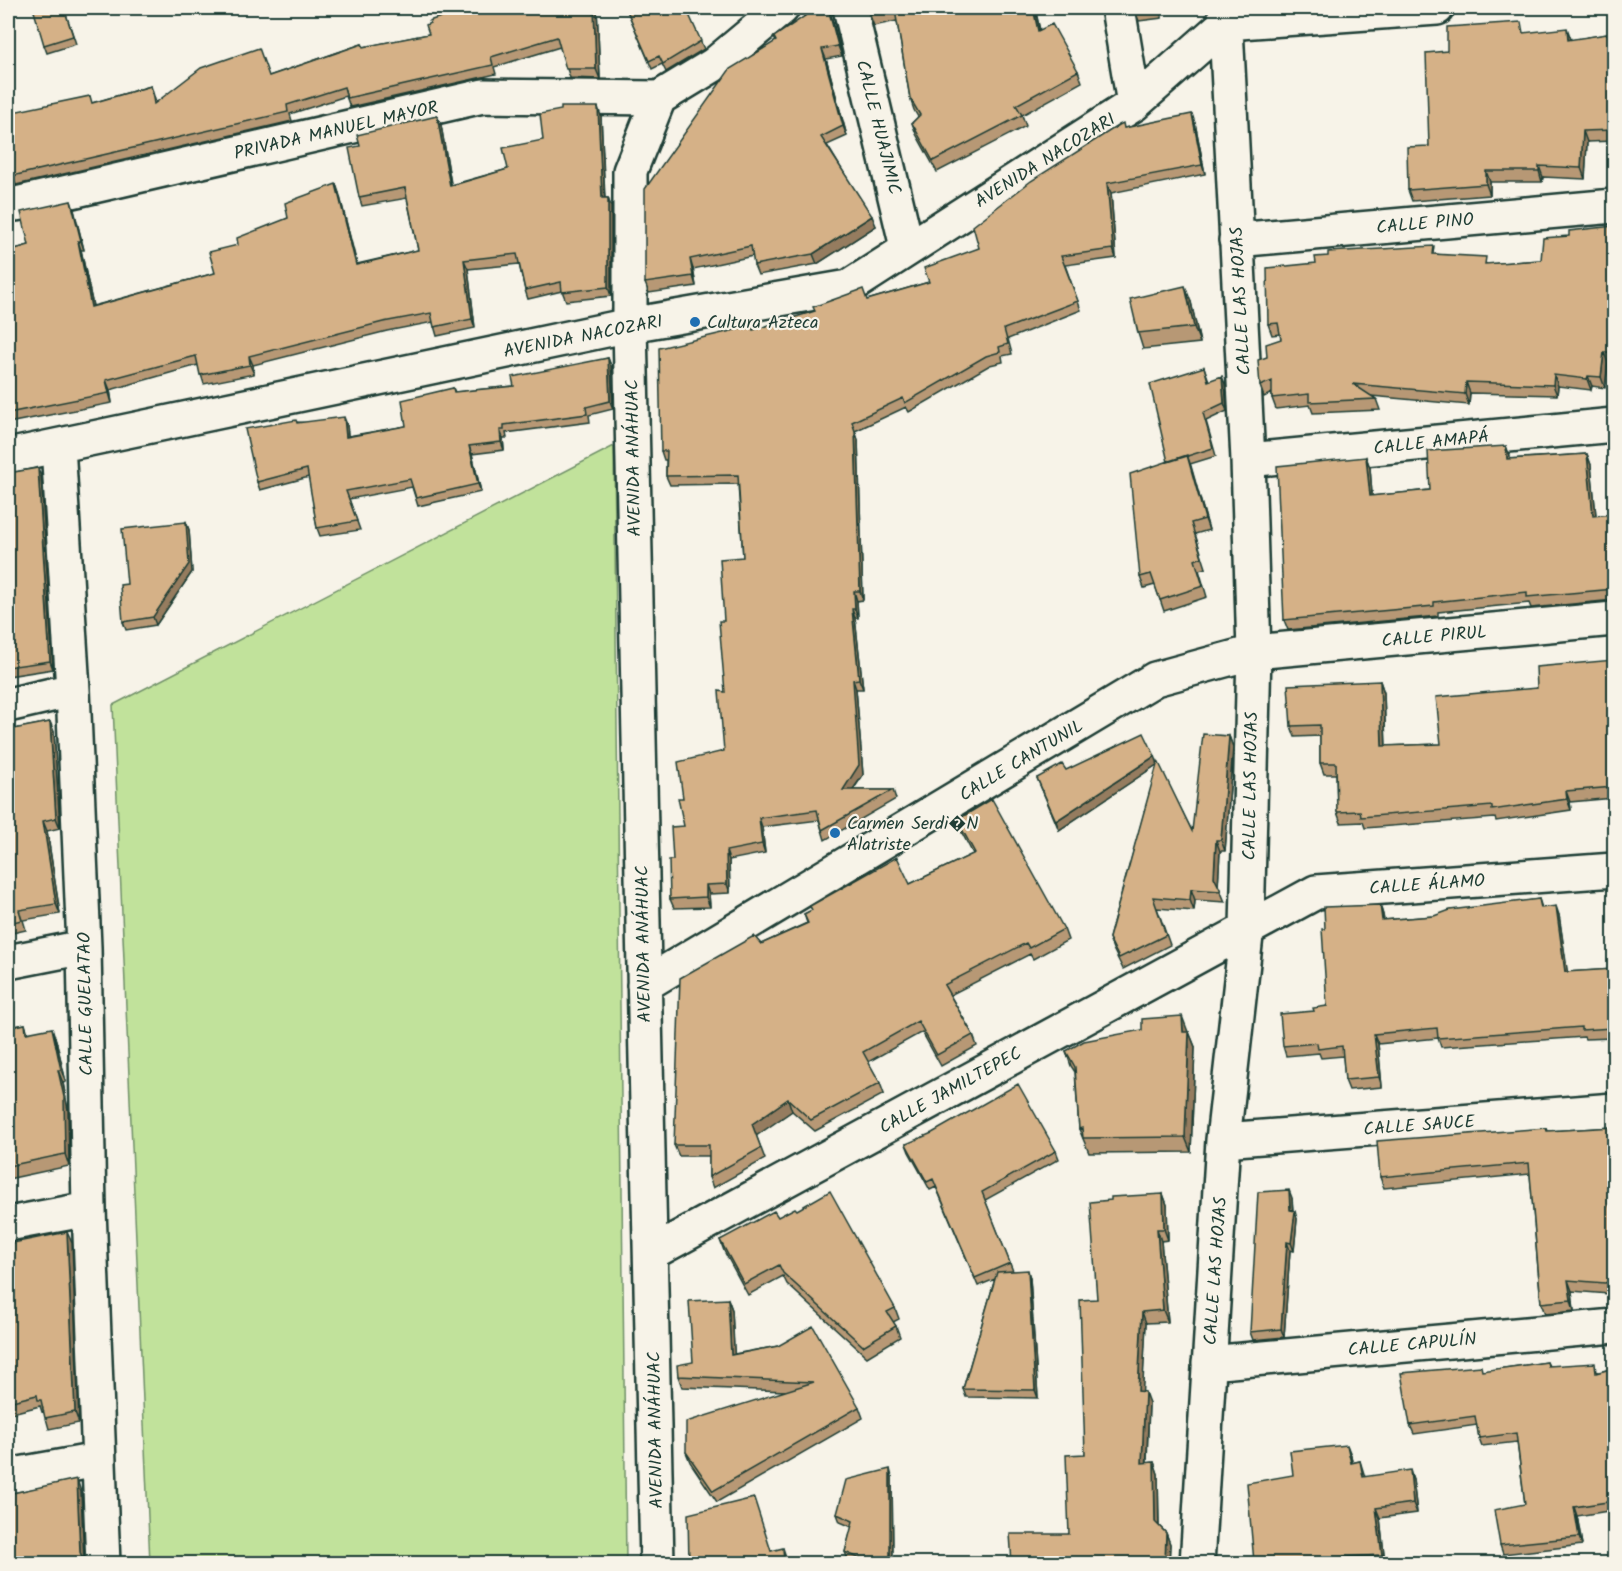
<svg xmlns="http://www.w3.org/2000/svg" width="1622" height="1571" font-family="Kalam,sans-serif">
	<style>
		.green { fill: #c1e29b; stroke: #709068; stroke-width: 1.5 }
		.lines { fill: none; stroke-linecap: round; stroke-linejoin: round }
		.minor-casing { stroke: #1f3d34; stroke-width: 38 }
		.minor { stroke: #f7f3e8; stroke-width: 33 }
		.wall { fill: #b79874; stroke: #1f3d34; stroke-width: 1.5 }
		.shaded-wall { fill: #957c5e; stroke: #1f3d34; stroke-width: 1.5 }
		.building { fill: #d5b187; stroke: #1f3d34; stroke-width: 1.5 }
		.poi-dot { fill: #1f6fb2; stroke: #f7f3e8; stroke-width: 2 }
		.labels { text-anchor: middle; stroke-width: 4.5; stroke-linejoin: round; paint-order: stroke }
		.street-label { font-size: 18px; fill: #1f3d34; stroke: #f7f3e8 }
		.poi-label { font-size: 18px; fill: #1f3d34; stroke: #f7f3e8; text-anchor: start }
	</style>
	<rect width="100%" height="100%" fill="#f7f3e8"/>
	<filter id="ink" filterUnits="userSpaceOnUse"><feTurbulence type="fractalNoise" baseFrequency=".0167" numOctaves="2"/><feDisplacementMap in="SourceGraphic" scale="12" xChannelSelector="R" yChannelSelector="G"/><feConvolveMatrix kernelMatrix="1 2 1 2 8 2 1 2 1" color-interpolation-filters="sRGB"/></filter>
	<g filter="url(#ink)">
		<!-- green -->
		<path class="green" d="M614,446L626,1563H150L113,705Z"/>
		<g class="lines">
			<!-- minor casing -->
			<g class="minor-casing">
				<path id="minor" d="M850,8L907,247
					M1118,8L1134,104
					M16,204L483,96L659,98
					M1236,240L1614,206
					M58,446L73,690L84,947L89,1209L103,1564
					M8,456L630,325L849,287L1134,104L1226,23L1437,8
					M1248,460L1614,425
					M8,705L73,690
					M8,962L84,947
					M644,985L1155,679L1254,652L1614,619
					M1223,1140L1614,1110
					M8,1224L89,1209
					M653,1252L1316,892L1614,870
					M1209,1363L1614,1326
					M8,1476L98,1460
					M657,1564L630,325V171L659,98L715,64L782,8
					M1197,1564L1223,1140L1247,927L1254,652L1248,460L1225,8"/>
			</g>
			<!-- minor -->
			<use href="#minor" class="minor"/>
		</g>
		<!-- wall -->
		<path class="wall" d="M64,8L76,44L47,53L44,45Z
			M597,8L600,79L570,78L560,47L494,67L496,74L350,107L346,96L290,114L292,121L16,185L12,176L14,154L92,103L151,86L156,103L269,76L362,44L364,47L429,34Z
			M626,8H704L689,16L704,49L666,72L662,64L652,69Z
			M817,8H829L842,56L826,59L847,136L827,145L876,226L817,264L758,275L754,265L753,256L693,269L696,286L649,293L645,283L776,42L774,37Z
			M867,8H1035L1040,30L1078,71L1082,82L1022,115L1026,126L937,172L916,134L912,123L918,117L914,110L910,98L897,21L874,26Z
			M1134,8H1185V9L1161,10L1162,18L1139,21Z
			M1525,33L1571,40L1614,33V141L1587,142L1585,179L1543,177L1542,182H1490V195L1412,201L1408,190L1429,146L1447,51Z
			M437,116L441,125L451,185L508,169L543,140L601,116L605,198H608L611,207V296L566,301L562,291L528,299L525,290L519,264L468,269L475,328L437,336L433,322L387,331L253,365L254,374L204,384L198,365L110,390L112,403L8,423V251L29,245L74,210L84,250H81L93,306L215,273L238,245L288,218L339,193L357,264L418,250L407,198L362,206L359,197L360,146Z
			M1195,123L1205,174L1111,193L1116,258L1065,265L1081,310L1008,339L1012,354L1002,356L1003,362L990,365L909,412L906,407L855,431L858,440L863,600L857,601L858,618H855L863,689H856L863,775L853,790H893L896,799L825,840L819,820L762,827L765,853L729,860L730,893L709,894L710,907L674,908L670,899L673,860L684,826L683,798L724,751L725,692L724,621L743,557L738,484L670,485L666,476V460H664L661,451L754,330L867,300L929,282L979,248L1124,128Z
			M1614,226V363H1608L1605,388L1592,386L1591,390L1558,386L1557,395L1470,393L1469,405L1371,396L1376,399L1380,410L1313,413L1310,405L1276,409L1272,398V393L1264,397L1260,386L1267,357L1281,339L1280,334L1272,335L1268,324L1436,254L1488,264L1541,260L1569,236Z
			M1191,302L1200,343L1143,349L1138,333Z
			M608,358L611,366L613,409L589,415L590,422L506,433L507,438H503L504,450L472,454L481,492L418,506L412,487L349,499L360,530L320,536L317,528L309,477L260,490L257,482L297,422L347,425L348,436L406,426L453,388L455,392L514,386Z
			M1204,367L1209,381L1225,384L1227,411L1206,421L1216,456L1190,464L1209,530L1195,534L1206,568L1199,570L1207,597L1164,611L1155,585L1144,588L1140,577L1168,462Z
			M1506,446L1510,459L1587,454L1591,465L1596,516L1614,514V600L1531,608L1529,603L1438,612V616L1288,630L1284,620L1366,457L1370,468L1372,496L1430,490Z
			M8,473L41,476L53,669L8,676Z
			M186,522L189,530L192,572L156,625L126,630L123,622L127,584Z
			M1614,660V798L1570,802L1571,810L1496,821L1495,818L1365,828L1363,822L1341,823L1337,812L1336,774H1324L1320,763V736L1295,737L1291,726L1380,681L1384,693L1386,746L1441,744L1537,688Z
			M50,722L54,732L60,828L47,831L60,914L23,920L26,930L8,934V730Z
			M1229,736L1233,747L1225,851H1220L1218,885L1225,902L1195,900L1194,911L1157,908L1170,945L1123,969L1113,949L1109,938L1158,764L1059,830L1037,778L1066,770L1158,763L1192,831Z
			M957,820L1064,929L1068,940L1033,959L1030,954L950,995L973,1035L977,1046L941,1066L922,1032L868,1062L880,1083L884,1094L815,1131L792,1111L756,1135L765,1159L713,1188L709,1177V1156H679L674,1145L761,944L807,923L804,914L812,910L810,906L910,884L973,854L961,831Z
			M1539,899L1542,908L1559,915L1567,972L1614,969V1038L1585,1039L1584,1037L1441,1047L1438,1038L1378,1044L1382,1087L1349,1090L1345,1080L1343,1056L1321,1058L1319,1053L1286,1056L1283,1046L1314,1011L1327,1006L1325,929L1380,905L1383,915L1384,920L1434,916Z
			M25,1024L28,1033L56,1040L66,1082L63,1083L68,1110L69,1166L8,1179V1027Z
			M1189,1032L1195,1047L1191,1152L1089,1153L1079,1129L1075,1072L1071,1066L1066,1051Z
			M1614,1127V1291L1609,1294L1572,1291L1574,1311L1545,1314L1541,1303L1530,1174L1384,1188L1380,1177L1548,1131Z
			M906,1144L1056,1151L1059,1159L985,1200L1013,1271L1030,1278L1038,1398L966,1397L963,1389L995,1279L978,1286L936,1187L930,1190L909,1152Z
			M1163,1194L1167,1205L1168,1240L1161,1241L1168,1322L1146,1323L1142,1391L1149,1403L1147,1463L1154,1462L1158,1474L1159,1526L1166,1533L1170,1544L1169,1563H1012L1069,1534L1085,1454L1097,1299Z
			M1292,1198L1293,1210L1297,1219L1294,1251L1290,1250L1284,1337L1253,1340L1250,1332Z
			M797,1210L895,1308L899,1319L893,1322L896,1326L900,1337L867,1357L787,1284L783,1276L748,1295L724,1251L720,1240Z
			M72,1243L79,1423L49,1429L44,1411L42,1412L40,1406L8,1414V1244Z
			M728,1299L732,1310L734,1354L778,1346L859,1407L863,1418L717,1502L690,1462L686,1452L784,1391L682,1387L678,1376L693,1362Z
			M1547,1362L1549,1366L1599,1372L1614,1368V1510L1577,1516L1582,1545L1503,1554L1500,1545L1525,1504L1517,1442L1482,1446L1479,1438L1477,1425L1414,1434L1410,1425L1483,1371Z
			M1351,1455L1352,1463L1360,1461L1365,1477L1413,1480L1417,1513L1380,1518L1385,1563H1255L1254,1562L1293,1475Z
			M892,1477L893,1563H856L848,1560L845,1552L852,1527L840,1522L837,1514Z"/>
		<!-- shaded-wall -->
		<path class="shaded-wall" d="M594,8H597L600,79L596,69Z
			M828,8L830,11L842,56L838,46Z
			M1033,8H1035L1042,42L1038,31Z
			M1158,8H1160L1162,18Z
			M1567,28L1571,39L1568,40Z
			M822,49L826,59L847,136L843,126Z
			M598,107L601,116L605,207L602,198Z
			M1192,114L1195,123L1205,174L1202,165Z
			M437,116L441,125L453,195L450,186Z
			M1583,131L1587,142L1585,179L1581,168Z
			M1539,166L1543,177L1542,182L1539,171Z
			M1486,171L1490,182V195L1486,184Z
			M1107,183L1111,193L1116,258L1113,249Z
			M336,184L339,193L359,274L356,265Z
			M608,198L611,207V296L608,287Z
			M71,201L74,210L84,250L81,241Z
			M872,216L876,226L817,264L813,254Z
			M78,241L81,250L95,316L91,307Z
			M690,259L693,269L696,286L693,276Z
			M464,260L468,269L475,328L472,319Z
			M1185,286L1191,302L1200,343L1194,327Z
			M1604,352L1608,363L1605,388L1601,377Z
			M249,356L253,365L254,374L250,365Z
			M608,358L611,366L613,409L610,401Z
			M1554,375L1558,386L1557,395L1553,385Z
			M1222,376L1225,384L1227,411L1224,403Z
			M1588,376L1592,386L1591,390L1587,379Z
			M106,380L110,390L112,403L109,393Z
			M1466,382L1470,393L1469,405L1465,394Z
			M344,417L347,425L349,445L346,437Z
			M500,430L503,438L504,450L501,442Z
			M855,431L858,440L863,600L860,591Z
			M469,446L472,454L481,492L478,484Z
			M1506,446L1510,456L1511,470L1507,459Z
			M1587,454L1591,465L1597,526L1593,516Z
			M1187,455L1191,466L1209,530L1205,519Z
			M1366,457L1370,468L1373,507L1370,496Z
			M38,468L41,476L53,669L50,661Z
			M186,522L189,530L192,572L156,625L153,617Z
			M854,591L857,601L858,618L855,609Z
			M852,609L855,618L863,689L859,679Z
			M853,680L856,689L863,775L846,799L843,790Z
			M1380,681L1384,693L1386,758L1382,746Z
			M50,722L54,732L60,828L56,818Z
			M1229,736L1233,747L1225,851L1221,840Z
			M1155,756L1158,764L1059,830L1056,821Z
			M1566,791L1570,802L1571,810L1567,799Z
			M759,818L762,827L765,853L762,844Z
			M43,821L47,831L60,914L56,904Z
			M1216,840L1220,851L1218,888L1214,877Z
			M726,851L729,860L730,893L727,884Z
			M706,885L709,894L710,907L706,897Z
			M1191,889L1195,900L1194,911L1190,900Z
			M1380,905L1383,915L1385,930L1382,920Z
			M1556,906L1559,915L1569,982L1565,972Z
			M1182,1016L1188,1032L1189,1048L1183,1032Z
			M52,1028L56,1040L66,1082L61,1070Z
			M1189,1032L1195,1047L1191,1152L1185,1137Z
			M1374,1034L1378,1044L1382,1087L1379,1077Z
			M58,1070L63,1083L68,1110L69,1166L65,1154Z
			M788,1099L792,1111L756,1136L752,1124Z
			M1289,1190L1292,1198L1293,1218L1290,1210Z
			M1163,1194L1167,1205L1168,1240L1164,1229Z
			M1295,1211L1297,1219L1294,1251L1291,1243Z
			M1157,1229L1161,1241L1168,1322L1163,1310Z
			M67,1232L72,1243L79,1423L75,1412Z
			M1287,1242L1290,1250L1284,1337L1281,1329Z
			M1028,1270L1030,1278L1038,1398L1035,1390Z
			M1568,1280L1572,1291L1574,1311L1571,1300Z
			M728,1299L732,1310L735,1365L731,1355Z
			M1142,1312L1146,1323L1142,1403L1138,1391Z
			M1145,1392L1149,1403L1146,1474L1142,1463Z
			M1347,1445L1351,1455L1354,1474L1351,1463Z
			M1154,1462L1158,1474L1159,1533L1155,1522Z
			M890,1469L892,1477L893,1563H890Z
			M1410,1470L1413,1480L1417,1513L1413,1503Z
			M77,1479L81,1492L84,1563L80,1552Z
			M1574,1507L1577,1516L1582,1545L1579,1537Z
			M1376,1508L1380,1518L1385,1563L1382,1555Z
			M1166,1533L1170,1544L1169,1563H1165Z
			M783,1548L787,1560V1563H784Z"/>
		<!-- building -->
		<path class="building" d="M33,8H64L73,36L44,45Z
			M467,8H594L596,69H566L557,37L491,57L493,65L347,98L344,87L287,105L288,112L12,176L8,156V154H14L8,124V113L90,96L92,103L151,86L154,104L201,68L259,48L269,76L362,44L363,47L429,34L426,25L430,23L429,21Z
			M626,8H687H686L701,41L663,64L659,56L649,61Z
			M817,8H828L838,46L822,49L843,126L821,137L872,216L813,254L754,265L751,246L690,259L693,276L645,283V189L730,69L776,41L774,37Z
			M867,8H1033L1038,31L1052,24L1078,71L1016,105L1022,115L933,161L912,123L920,115L910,98L895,10L869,15Z
			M1134,8H1148L1135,9Z
			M1521,22L1523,33L1567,28L1568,40L1614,33V130L1583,131L1581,168L1539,166V171H1486V184L1408,190L1407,147L1429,146L1426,53L1447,51V27Z
			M561,107H598L602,198H608V287L562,292L561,282L525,290L517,254L464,260L472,319L434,327L431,313L383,322L249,356L250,365L200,375L196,356L106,380L109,393L8,413V251L29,245L21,212L71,201L81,241H78L91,307L215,273L209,252L238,245L237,238L288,218L285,203L336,184L356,265L418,250L405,188L359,197L349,148L360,146L357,135L437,116L450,186L508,169L503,148L543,140L540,114L561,110Z
			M1192,114L1202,165L1107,183L1113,249L1061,256L1078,301L1004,329L1008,344L999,347L1000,352L986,356L905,403L903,398L852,422L855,431L860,591H854L855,609H852L859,679L853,680L859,765L843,790H893L822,830L817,810L759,818L762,844L726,851L727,884L706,885V897L670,899L669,860H673L671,827L684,826L678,798H683L678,762L724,751L719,691L725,692L719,621H724L720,559L743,557L738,475L666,476L667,451H661L659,348L752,326L753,330L815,311L813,307L863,289L867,300L929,282L924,268L979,248L973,226L1031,181L1119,125L1123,123L1124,128Z
			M1614,226V352H1604L1601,377L1588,376L1587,379L1554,375L1553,385L1466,382L1465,394L1353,384L1376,399L1309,402V394L1272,398V381L1260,386L1258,360L1267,357L1266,344L1281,339L1278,323L1268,324L1267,268L1316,263L1315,257L1328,256V252L1434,246L1433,254L1486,257L1485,264L1541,260L1543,238L1569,236V231Z
			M1185,286L1194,327L1138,333L1130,299Z
			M608,358L610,401L586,407L587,414L504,425V430H500L501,442L469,446L478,484L416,498L410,479L346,491L357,521L317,528L307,469L257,482L245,429L296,420L297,423L344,417L346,437L406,426L402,400L453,388L454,392L514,386L512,377Z
			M1204,367L1208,381L1222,376L1224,403L1203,413L1213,448L1168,462L1150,384Z
			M1506,446L1507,459L1587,454L1593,516L1614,514V589L1527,597V592L1434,602V606L1284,620L1277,466L1366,457L1370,496L1430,490L1428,451Z
			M1187,455L1205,519L1191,523L1202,557L1195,560L1203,586L1160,600L1151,574L1140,577L1130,474Z
			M38,468L50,661L8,667V473Z
			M186,522L189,564L153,617L123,622L120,585L127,584L122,529Z
			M1614,660V787L1566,791L1567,799L1492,810V806L1361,817L1360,811L1337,812L1336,763H1320V725L1291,726L1288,685L1380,681L1382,746L1441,744L1436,697L1537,688L1536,667Z
			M50,722L56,818L43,821L56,904L19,910L22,920L8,923V730Z
			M1144,733L1155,756L1056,821L1037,778L1062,764L1066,770Z
			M1203,734L1229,736L1221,840H1216L1214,877L1221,891L1191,889L1190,900L1153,897L1166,935L1119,958L1109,938L1158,761L1192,831Z
			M992,799L1064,929L1029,948L1026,943L944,985L973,1035L937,1055L918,1021L863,1052L880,1083L811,1120L788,1099L752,1124L761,1148L709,1177V1145H674L680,978L754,936L761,944L808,923L804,914L812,910L810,906L897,857L910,884L975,853L957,820Z
			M1539,899L1541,908L1556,906L1565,972L1614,969V1031H1612V1028L1581,1030V1027L1438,1038L1437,1028L1374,1034L1379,1077L1345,1080L1342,1046L1318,1049L1317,1043L1283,1046L1280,1014L1314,1011L1313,1008L1327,1006L1322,929H1325L1324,907L1380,905L1382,920L1434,916L1450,910Z
			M1182,1016L1183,1032H1189L1185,1137L1083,1138L1082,1128L1079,1129L1075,1067L1066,1051L1084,1041L1142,1030V1019Z
			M25,1024L26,1033L52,1028L61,1070H58L64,1097L65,1154L8,1166V1028Z
			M1018,1084L1056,1151L982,1192L1010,1263L975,1278L933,1179L927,1182L906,1144L932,1133Z
			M1614,1127V1205H1609L1614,1216V1279L1605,1283L1568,1280L1571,1300L1541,1303L1529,1163L1380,1177L1377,1141L1546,1128L1547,1131Z
			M1289,1190L1290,1210L1295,1211L1291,1243L1287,1242L1281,1329L1250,1332L1258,1192Z
			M830,1191L895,1308L887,1312L896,1326L863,1346L783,1273L779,1265L744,1284L720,1240L774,1211L778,1217L795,1208L797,1210Z
			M1163,1194L1164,1229H1157L1163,1310L1142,1312L1138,1391L1145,1392L1142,1463L1154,1462L1155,1522L1166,1533L1165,1563H1012L1010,1534H1069L1066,1455L1085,1454L1080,1300L1097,1299L1090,1202L1111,1200V1197Z
			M67,1232L75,1412L45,1418L41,1400H38L37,1395L8,1402V1244Z
			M1028,1270L1035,1390L963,1389L997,1272Z
			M728,1299L731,1355L778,1346L813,1326L859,1407L713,1491L686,1452V1422L814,1382L678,1376L677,1365L693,1362L689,1301Z
			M1547,1362L1548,1366L1595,1363L1596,1373L1614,1368V1501L1574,1507L1579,1537L1500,1545L1494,1510L1525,1504L1516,1433L1479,1438L1475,1416L1410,1425L1401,1373L1481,1366L1482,1371Z
			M1347,1445L1351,1463L1360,1461L1363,1477L1410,1470L1413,1503L1376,1508L1382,1555L1254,1562L1247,1483L1293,1475L1290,1451Z
			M890,1469V1563H870L845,1552L853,1521L837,1514L846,1480Z
			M77,1479L80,1552L83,1561L86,1563H8V1494Z
			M754,1498L771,1551L783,1548L784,1563H689L688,1514Z"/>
	</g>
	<!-- markers -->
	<g class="poi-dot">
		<circle cx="695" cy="322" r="6"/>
		<circle cx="835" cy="833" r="6"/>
	</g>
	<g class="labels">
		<!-- street labels -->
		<g class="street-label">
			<text transform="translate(879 127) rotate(76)" y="6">CALLE HUAJIMIC</text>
			<text transform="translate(336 130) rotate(-13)" y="6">PRIVADA MANUEL MAYOR</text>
			<text transform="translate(1045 160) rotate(-32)" y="6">AVENIDA NACOZARI</text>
			<text transform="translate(1425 223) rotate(-5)" y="6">CALLE PINO</text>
			<text transform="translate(1240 301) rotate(-93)" y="6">CALLE LAS HOJAS</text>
			<text transform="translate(583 336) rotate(-11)" y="6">AVENIDA NACOZARI</text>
			<text transform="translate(1431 442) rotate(-6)" y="6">CALLE AMAPÁ</text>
			<text transform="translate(633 458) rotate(-91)" y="6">AVENIDA ANÁHUAC</text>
			<text transform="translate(1434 636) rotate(-5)" y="6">CALLE PIRUL</text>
			<text transform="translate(1021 760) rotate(-31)" y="6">CALLE CANTUNIL</text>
			<text transform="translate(1250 786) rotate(-89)" y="6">CALLE LAS HOJAS</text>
			<text transform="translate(1427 884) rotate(-4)" y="6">CALLE ÁLAMO</text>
			<text transform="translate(643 944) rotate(-91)" y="6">AVENIDA ANÁHUAC</text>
			<text transform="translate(85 1004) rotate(-91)" y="6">CALLE GUELATAO</text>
			<text transform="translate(950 1090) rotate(-29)" y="6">CALLE JAMILTEPEC</text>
			<text transform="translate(1419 1125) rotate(-4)" y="6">CALLE SAUCE</text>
			<text transform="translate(1215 1271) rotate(-86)" y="6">CALLE LAS HOJAS</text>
			<text transform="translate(1412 1344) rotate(-5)" y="6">CALLE CAPULÍN</text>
			<text transform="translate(655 1430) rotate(-91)" y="6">AVENIDA ANÁHUAC</text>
		</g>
		<!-- poi labels -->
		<g class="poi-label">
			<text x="707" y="328">Cultura Azteca</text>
			<text x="847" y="829">Carmen Serdi�N<tspan x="847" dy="21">Alatriste</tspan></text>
		</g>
	</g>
	<!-- margin -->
	<rect width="1622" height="1571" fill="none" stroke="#f7f3e8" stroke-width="30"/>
	<rect x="15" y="15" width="1592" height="1541" fill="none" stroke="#1f3d34" stroke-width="2" filter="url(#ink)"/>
</svg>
